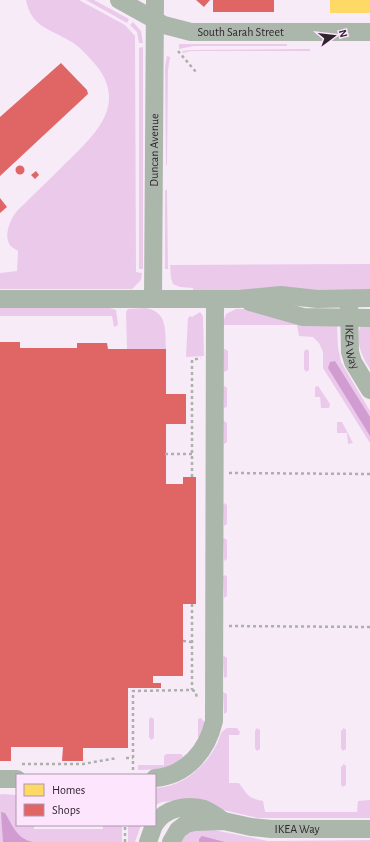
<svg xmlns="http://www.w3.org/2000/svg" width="370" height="842" font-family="'Alegreya Sans',sans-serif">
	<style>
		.green { fill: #ebc9eb }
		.water { fill: #d19dd1 }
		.homes { fill: #ffd966 }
		.shops { fill: #e06666 }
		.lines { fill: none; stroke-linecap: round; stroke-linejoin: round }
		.path { stroke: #abb0ab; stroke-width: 2.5; stroke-dasharray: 3 3; stroke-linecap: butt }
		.minor { stroke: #acb7ac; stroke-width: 18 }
		.labels { text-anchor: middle; stroke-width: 4; stroke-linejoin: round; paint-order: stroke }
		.street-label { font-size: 12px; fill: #2f242f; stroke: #fde6fd }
	</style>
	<rect width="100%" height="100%" fill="#f8ebf8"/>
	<!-- green -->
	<path class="green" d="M26,0H79L125,25L135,36L136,272L142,273L141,280L132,289H0V273L17,271L18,251C15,249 11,247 10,245C3,235 11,218 17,211C32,196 48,181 63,166C92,137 130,106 95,64C88,56 79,46 70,41C50,29 31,27 26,0Z
		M86,0H94L129,19L127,23Z
		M133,22L141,31L143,43H139L137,32L130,25Z
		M179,44H287V46H194L179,49Z
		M143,47V269H139V48Z
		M310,49V51H191L183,53L182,51L191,50Z
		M167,56L170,57L168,70L167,166L166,164L165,67Z
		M167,189L168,269H165V191Z
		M370,264V290L193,292V288L180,287L173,284L171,278L170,265Z
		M0,308H110L116,310L118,325L114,327L112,316H0Z
		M145,308C168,311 165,331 166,349H127L126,312L128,309Z
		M236,309H252L337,325L338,347L341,362L370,411V443L323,368V352L319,343L313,337L299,336L297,325H222L226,314Z
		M200,312L203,316L204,356L186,357L188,318L190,316L192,317Z
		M370,323V369C362,357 354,339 361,325Z
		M225,349L228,351V370L224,372L223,350Z
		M306,349L309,351V370L306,372L304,369V352Z
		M225,386L227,388V407L224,408L223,387Z
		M318,386L330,404L329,408H321L320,397H315V387Z
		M224,421L227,423V442L224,444L223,422Z
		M337,422H342L353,443L348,444L347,433H337Z
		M224,503L227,505V524L224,526L223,504Z
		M224,538L227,540V559L224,561L223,539Z
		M225,575L227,577V596L224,598L223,576Z
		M224,656L227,658V677L224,678L223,657Z
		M223,692L227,694V712L224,714Z
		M151,717L154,719V738L151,740L149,737V719Z
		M201,718L205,723L198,739V719Z
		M227,728H237L240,732L239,735H229V783H239C248,795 247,798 263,801L265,812H357L358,801L370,800V818H258L179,800L162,802L155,805V788C182,787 204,768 216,746C220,739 219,732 227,728Z
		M257,728L260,730V749L257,751L255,748V731Z
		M344,728L346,730V749L343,751L341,748V731Z
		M166,754H181L183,756C178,769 150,770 138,770V765H164V756Z
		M344,764L346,766V785L343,787L341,785V767Z
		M1,794L17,795V825H34V829H103V825H122V842H0V795Z
		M128,825H141L135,842H128Z
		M204,828L268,841L370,840V842H180L187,833Z"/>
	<!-- water -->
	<path class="water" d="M335,361L370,417V436L328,368L330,362Z
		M1,812L5,813C13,826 17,839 33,842H3Z
		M202,836L225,842H199V839Z"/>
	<!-- homes -->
	<path class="homes" d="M330,0H370V13H330Z"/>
	<!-- shops -->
	<path class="shops" d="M196,0H210L204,7Z
		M213,0H274V12H213Z
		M61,63L87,90L88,94L0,176V117Z
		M15.5 170a4.5 4.5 0 1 1 9 0a4.5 4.5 0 1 1-9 0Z
		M36,171L39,175L35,179L31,175Z
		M0,198L7,207L0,213Z
		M0,342H20V348H77V343H107L108,349H166V394H186V424H166V484H183V477H196V604H183V676H153V683H161V688H128V748H83V761H62L63,747H11V761H0Z"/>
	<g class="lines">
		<!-- path -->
		<path class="path" d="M178,51L196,72
			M165,454H192
			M229,473L370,474
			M192,477V360L201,358
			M192,604V690
			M229,626L370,627
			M183,641L192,642
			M126,758H133
			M22,764H83L117,758
			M133,770V691L192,690L195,691L197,697
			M125,842V825"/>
		<!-- minor -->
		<g class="minor">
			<path id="s1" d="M119,0L164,25L191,32H370"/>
			<path d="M0,299H239L281,295L317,299L370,298"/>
			<path id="s2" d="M153,299L155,0"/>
			<path d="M250,302L303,317L370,318"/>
			<path id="s3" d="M349,306L350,352L353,362L370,390"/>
			<path d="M155,778C187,775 207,751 214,721L215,299"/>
			<path d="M0,779H17"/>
			<path d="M155,824C165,808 187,804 204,809C211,812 217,816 223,821"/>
			<path d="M148,842L154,825"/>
			<path id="s4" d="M171,842L178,830L186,824L195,822L224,821L251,827L271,829H370"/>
		</g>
	</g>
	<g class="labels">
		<!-- street labels -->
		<g class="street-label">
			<text dy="4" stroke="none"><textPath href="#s1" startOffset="129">South Sarah Street</textPath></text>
			<text dy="4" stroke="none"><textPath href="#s2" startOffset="149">Duncan Avenue</textPath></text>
			<text dy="4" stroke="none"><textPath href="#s3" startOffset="41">IKEA Way</textPath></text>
			<text dy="4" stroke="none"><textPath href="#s4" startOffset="136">IKEA Way</textPath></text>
		</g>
	</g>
	<!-- legend -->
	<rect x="16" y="774" width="140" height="52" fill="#fde6fd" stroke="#ab98ab"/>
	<rect x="24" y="784" width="20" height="12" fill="#ffd966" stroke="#ab98ab"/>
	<text x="52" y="794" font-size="12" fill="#2f242f">Homes</text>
	<rect x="24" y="804" width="20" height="12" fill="#e06666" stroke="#ab98ab"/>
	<text x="52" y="814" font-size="12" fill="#2f242f">Shops</text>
	<!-- north arrow -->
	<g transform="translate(334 36) rotate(75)" stroke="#fde6fd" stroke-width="3" paint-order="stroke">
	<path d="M0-3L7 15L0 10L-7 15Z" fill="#2f242f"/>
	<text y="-6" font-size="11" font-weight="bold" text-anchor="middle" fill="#2f242f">N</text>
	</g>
</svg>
